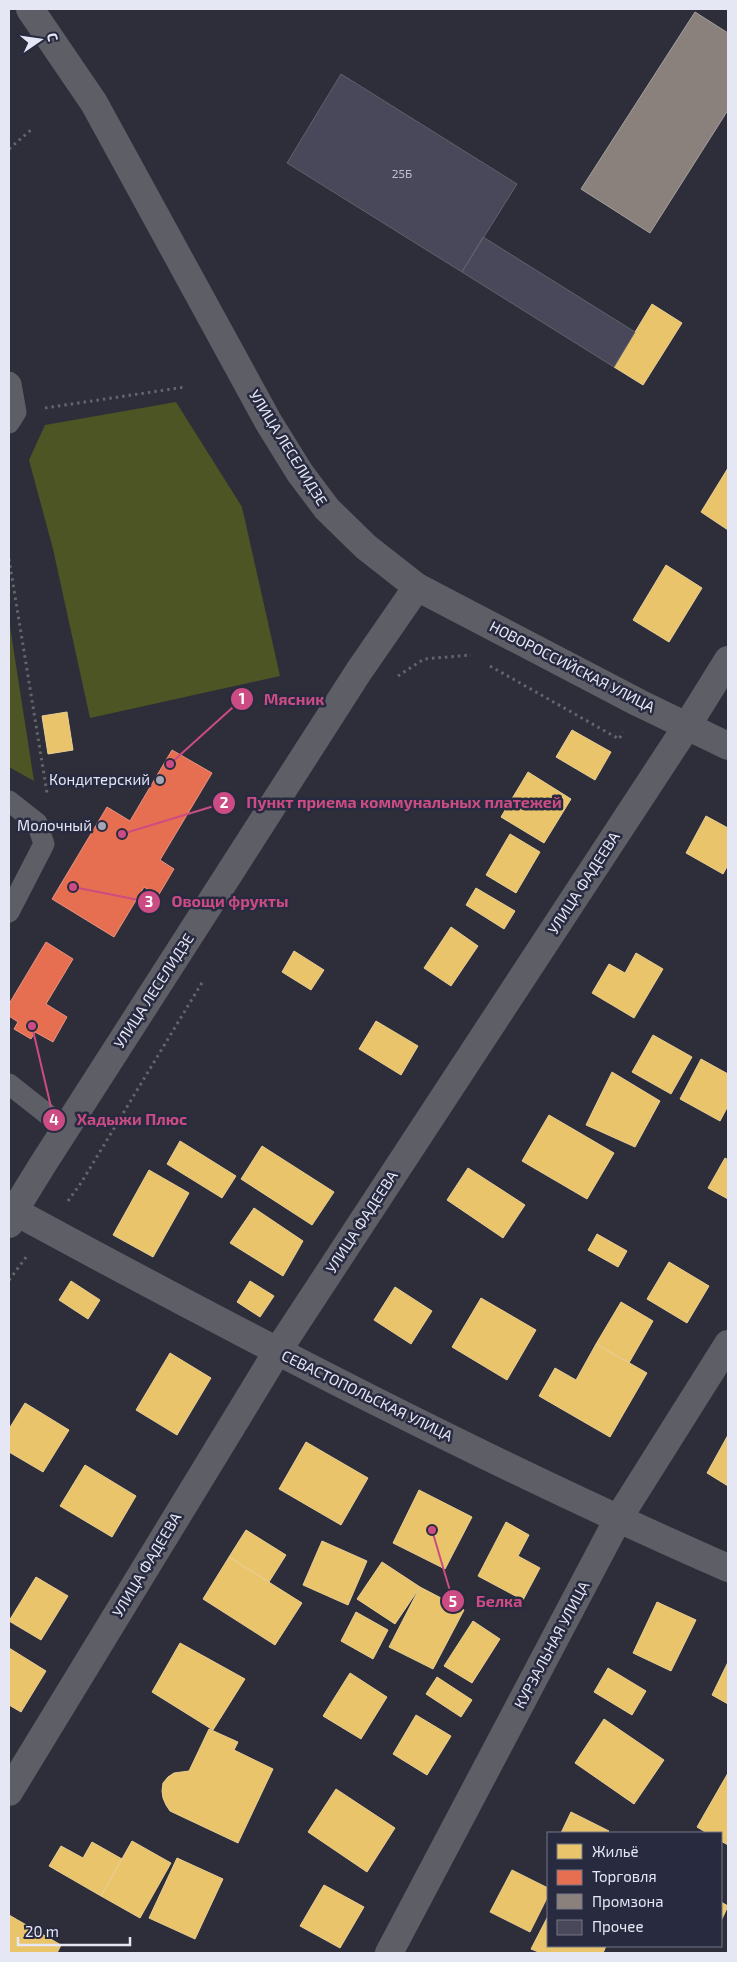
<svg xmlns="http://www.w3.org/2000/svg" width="737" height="1962" font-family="'Exo 2',sans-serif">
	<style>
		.green { fill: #4d5524 }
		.homes { fill: #e9c46a; stroke: #e8ce94 }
		.shops { fill: #e76f51; stroke: #e69382 }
		.industry { fill: #8a817c; stroke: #a5a0a0 }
		.building { fill: #48485a; stroke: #61626d }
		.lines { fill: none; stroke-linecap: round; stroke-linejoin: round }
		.path { stroke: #64646d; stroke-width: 3; stroke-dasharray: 2.5 4; stroke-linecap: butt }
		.service { stroke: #5e5e67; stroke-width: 21 }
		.minor { stroke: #5e5e67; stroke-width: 28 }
		.tertiary { stroke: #5e5e67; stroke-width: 28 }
		.poi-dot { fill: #a5a6b4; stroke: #282a40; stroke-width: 2 }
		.labels { text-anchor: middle; stroke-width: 5; stroke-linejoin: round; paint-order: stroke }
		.number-label { font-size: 12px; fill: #bebfce }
		.street-label { font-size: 15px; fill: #e5e7f5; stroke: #282a40 }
		.poi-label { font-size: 15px; fill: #e5e7f5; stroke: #282a40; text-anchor: end }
		.leader { fill: none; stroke: #cb4c82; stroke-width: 2 }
		.callout-dot { fill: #cb4c82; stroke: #282a40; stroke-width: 2 }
		.mark-label { font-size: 15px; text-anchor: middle; font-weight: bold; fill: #fff }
		.callout-label { font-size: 16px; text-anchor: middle; font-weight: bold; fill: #cb4c82; stroke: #282a40; stroke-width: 5; stroke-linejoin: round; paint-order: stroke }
	</style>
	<rect width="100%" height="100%" fill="#2e2e3a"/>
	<!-- green -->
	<path class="green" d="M176,402L242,507L280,676L90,718L53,549L29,460L45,425Z
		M9,620L34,781L9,767Z"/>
	<!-- homes -->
	<path class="homes" d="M652,304L682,323L643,385L614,367Z
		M728,468V530L701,512Z
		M666,565L702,588L669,642L633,620Z
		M67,712L73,750L48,754L42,716Z
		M572,730L611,752L595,780L556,757Z
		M528,772L571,799L544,843L501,817Z
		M706,816L728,828V865L723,874L686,853Z
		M510,834L540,852L516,893L486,875Z
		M476,888L515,911L504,929L466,905Z
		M451,927L478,946L451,986L424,968Z
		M294,951L324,970L311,990L282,972Z
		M636,953L663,969L634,1018L592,993L609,964L625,973Z
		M376,1021L418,1046L401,1075L359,1049Z
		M653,1035L692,1057L671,1094L632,1072Z
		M701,1059L728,1074V1106L720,1121L680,1099Z
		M612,1072L660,1101L635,1147L586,1125Z
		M549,1115L614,1153L587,1199L522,1161Z
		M180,1141L236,1176L222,1198L167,1164Z
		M262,1146L334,1192L312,1225L241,1179Z
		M725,1158L728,1160V1199L708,1188Z
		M468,1168L525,1205L503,1238L447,1200Z
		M149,1170L189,1193L153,1257L113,1235Z
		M254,1208L303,1241L283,1276L230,1243Z
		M597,1234L627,1251L618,1267L588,1250Z
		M669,1262L709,1286L687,1323L647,1299Z
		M71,1281L100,1300L88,1319L59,1300Z
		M250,1281L274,1296L260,1317L237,1302Z
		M395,1287L432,1311L411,1344L374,1320Z
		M481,1298L536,1330L507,1380L452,1347Z
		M621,1302L653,1321L629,1363L596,1344Z
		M596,1344L647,1373L610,1437L539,1396L555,1368L576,1380Z
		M170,1353L211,1378L177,1435L136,1410Z
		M25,1403L69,1430L43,1472L9,1452V1429Z
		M728,1435V1486L707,1473Z
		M306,1442L368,1478L341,1525L279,1489Z
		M85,1465L136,1496L112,1537L60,1506Z
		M419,1490L472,1517L445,1569L393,1543Z
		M506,1522L529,1535L518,1556L540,1568L523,1600L478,1576Z
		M246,1530L286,1555L269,1582L229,1557Z
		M322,1541L367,1561L348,1605L303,1585Z
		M229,1557L302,1603L275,1645L203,1599Z
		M382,1562L420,1587L395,1624L357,1599Z
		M36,1577L68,1596L41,1640L9,1621Z
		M420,1587L464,1610L433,1669L389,1647Z
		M657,1602L696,1620L671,1671L633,1653Z
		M356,1612L388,1630L373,1659L341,1641Z
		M473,1621L500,1639L472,1683L444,1666Z
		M180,1643L245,1679L213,1730L152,1692Z
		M9,1648L46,1671L21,1712L9,1705Z
		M728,1662V1704L712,1695Z
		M608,1668L646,1691L632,1715L594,1692Z
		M350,1673L387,1697L361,1739L323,1716Z
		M437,1677L472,1700L461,1717L426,1694Z
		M416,1715L451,1736L427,1775L393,1754Z
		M604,1719L664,1760L634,1804L575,1763Z
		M209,1729L238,1742L234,1750L273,1769L238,1843L170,1811L166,1805L163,1798L162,1791L163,1783L168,1777L174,1773L189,1771Z
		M728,1773V1845L721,1841V1833H707L697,1827Z
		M336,1789L395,1828L367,1872L308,1832Z
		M571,1812L609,1831L607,1833H561Z
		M132,1841L171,1863L140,1918L101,1896Z
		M92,1842L122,1859L101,1896L49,1866L61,1846L83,1858Z
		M177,1858L223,1879L195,1939L149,1918Z
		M512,1870L548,1888V1896L530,1932L490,1912Z
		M324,1885L364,1907L340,1948L300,1926Z
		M721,1902L728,1906L721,1921Z
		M9,1915L61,1945L57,1953H9Z
		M548,1916V1946H606L603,1953H541L531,1949Z"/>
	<!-- shops -->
	<path class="shops" d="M172,750L212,773L160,860L174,869L158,896L144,887L114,937L52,899L107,807L130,821Z
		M46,942L73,959L46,1004L67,1017L53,1042L35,1032L31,1039L14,1029L18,1022L9,1016V1004Z"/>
	<!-- industry -->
	<path class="industry" d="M695,12L728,33V110L650,233L581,189Z"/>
	<!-- building -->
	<path class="building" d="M341,74L517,184L462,272L287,163Z
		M483,237L635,332L614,367L462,272Z"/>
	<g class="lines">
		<!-- path -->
		<path class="path" d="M9,149L32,129
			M45,408L185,387
			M9,559L47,793
			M490,666L619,739L623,732
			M398,676L424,659L471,655
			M68,1201L81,1183L203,981
			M9,1280L27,1256"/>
		<!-- service -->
		<path class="service" d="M9,382L11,384L16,412L9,423
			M9,801L37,823L44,844L9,912
			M9,1084L66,1129"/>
		<!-- minor -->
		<path class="minor" d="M14,1211C248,1338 484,1461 728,1568
			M9,1224L14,1211L43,1164L359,671L417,587
			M9,1792L277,1352L687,726L728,660
			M389,1953L618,1519L728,1344"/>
		<!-- tertiary -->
		<path class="tertiary" d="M30,9L94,103L269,423L300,473L327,509L366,547L417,587L639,703L728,746"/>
	</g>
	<!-- markers -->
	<g class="poi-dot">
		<circle cx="160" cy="780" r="5"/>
		<circle cx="102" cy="826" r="5"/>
	</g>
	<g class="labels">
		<!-- number labels -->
		<g class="number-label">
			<text x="402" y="178">25Б</text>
		</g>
		<!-- street labels -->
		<g class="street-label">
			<text transform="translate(288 448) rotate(58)" y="5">УЛИЦА ЛЕСЕЛИДЗЕ</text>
			<text transform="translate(572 667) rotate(27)" y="5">НОВОРОССИЙСКАЯ УЛИЦА</text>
			<text transform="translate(584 883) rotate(-57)" y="5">УЛИЦА ФАДЕЕВА</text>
			<text transform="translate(154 991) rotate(-57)" y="5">УЛИЦА ЛЕСЕЛИДЗЕ</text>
			<text transform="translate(362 1222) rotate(-57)" y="5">УЛИЦА ФАДЕЕВА</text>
			<text transform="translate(367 1396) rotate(26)" y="5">СЕВАСТОПОЛЬСКАЯ УЛИЦА</text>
			<text transform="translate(147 1565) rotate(-59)" y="5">УЛИЦА ФАДЕЕВА</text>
			<text transform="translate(552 1645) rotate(-62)" y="5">КУРЗАЛЬНАЯ УЛИЦА</text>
		</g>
		<!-- poi labels -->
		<g class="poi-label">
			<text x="150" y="785">Кондитерский</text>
			<text x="92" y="831">Молочный</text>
		</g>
	</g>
	<!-- callouts -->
	<path class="leader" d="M170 764L242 699M122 834L224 803M73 887L149 902M32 1026L54 1120M432 1530L453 1601"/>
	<g class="callout-dot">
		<circle cx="170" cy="764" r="5"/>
		<circle cx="122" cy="834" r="5"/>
		<circle cx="73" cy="887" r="5"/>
		<circle cx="32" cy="1026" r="5"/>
		<circle cx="432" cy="1530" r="5"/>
		<circle cx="242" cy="699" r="12"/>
		<circle cx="224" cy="803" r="12"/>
		<circle cx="149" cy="902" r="12"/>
		<circle cx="54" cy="1120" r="12"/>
		<circle cx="453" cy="1601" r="12"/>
	</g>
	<g class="mark-label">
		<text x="242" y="704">1</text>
		<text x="224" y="808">2</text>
		<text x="149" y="907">3</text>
		<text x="54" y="1125">4</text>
		<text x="453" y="1607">5</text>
	</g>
	<g class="callout-label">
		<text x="294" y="705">Мясник</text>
		<text x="404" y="808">Пункт приема коммунальных платежей</text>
		<text x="230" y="907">Овощи фрукты</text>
		<text x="132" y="1125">Хадыжи Плюс</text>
		<text x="499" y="1607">Белка</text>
	</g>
	<!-- border -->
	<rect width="737" height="1962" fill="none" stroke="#e5e7f5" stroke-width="20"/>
	<!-- legend -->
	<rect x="547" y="1832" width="175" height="115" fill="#282a40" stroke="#747688"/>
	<rect x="557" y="1844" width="25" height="15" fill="#e9c46a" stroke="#747688"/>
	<text x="592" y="1857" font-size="15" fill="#e5e7f5">Жильё</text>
	<rect x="557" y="1870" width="25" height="15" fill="#e76f51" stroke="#747688"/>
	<text x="592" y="1882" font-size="15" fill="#e5e7f5">Торговля</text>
	<rect x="557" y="1894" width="25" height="15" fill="#8a817c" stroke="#747688"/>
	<text x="592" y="1907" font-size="15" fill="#e5e7f5">Промзона</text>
	<rect x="557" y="1920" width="25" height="15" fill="#48485a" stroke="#747688"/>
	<text x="592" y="1932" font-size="15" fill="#e5e7f5">Прочее</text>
	<!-- north arrow -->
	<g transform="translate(40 40) rotate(77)" stroke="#282a40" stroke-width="4" paint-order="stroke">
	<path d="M0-4L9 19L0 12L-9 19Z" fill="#e5e7f5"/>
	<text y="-8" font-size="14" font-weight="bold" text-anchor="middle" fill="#e5e7f5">С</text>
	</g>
	<!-- scale -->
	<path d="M18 1937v8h112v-8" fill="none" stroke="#e5e7f5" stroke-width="2.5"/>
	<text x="25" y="1937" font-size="15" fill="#e5e7f5" stroke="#282a40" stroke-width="4" paint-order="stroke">20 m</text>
</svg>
